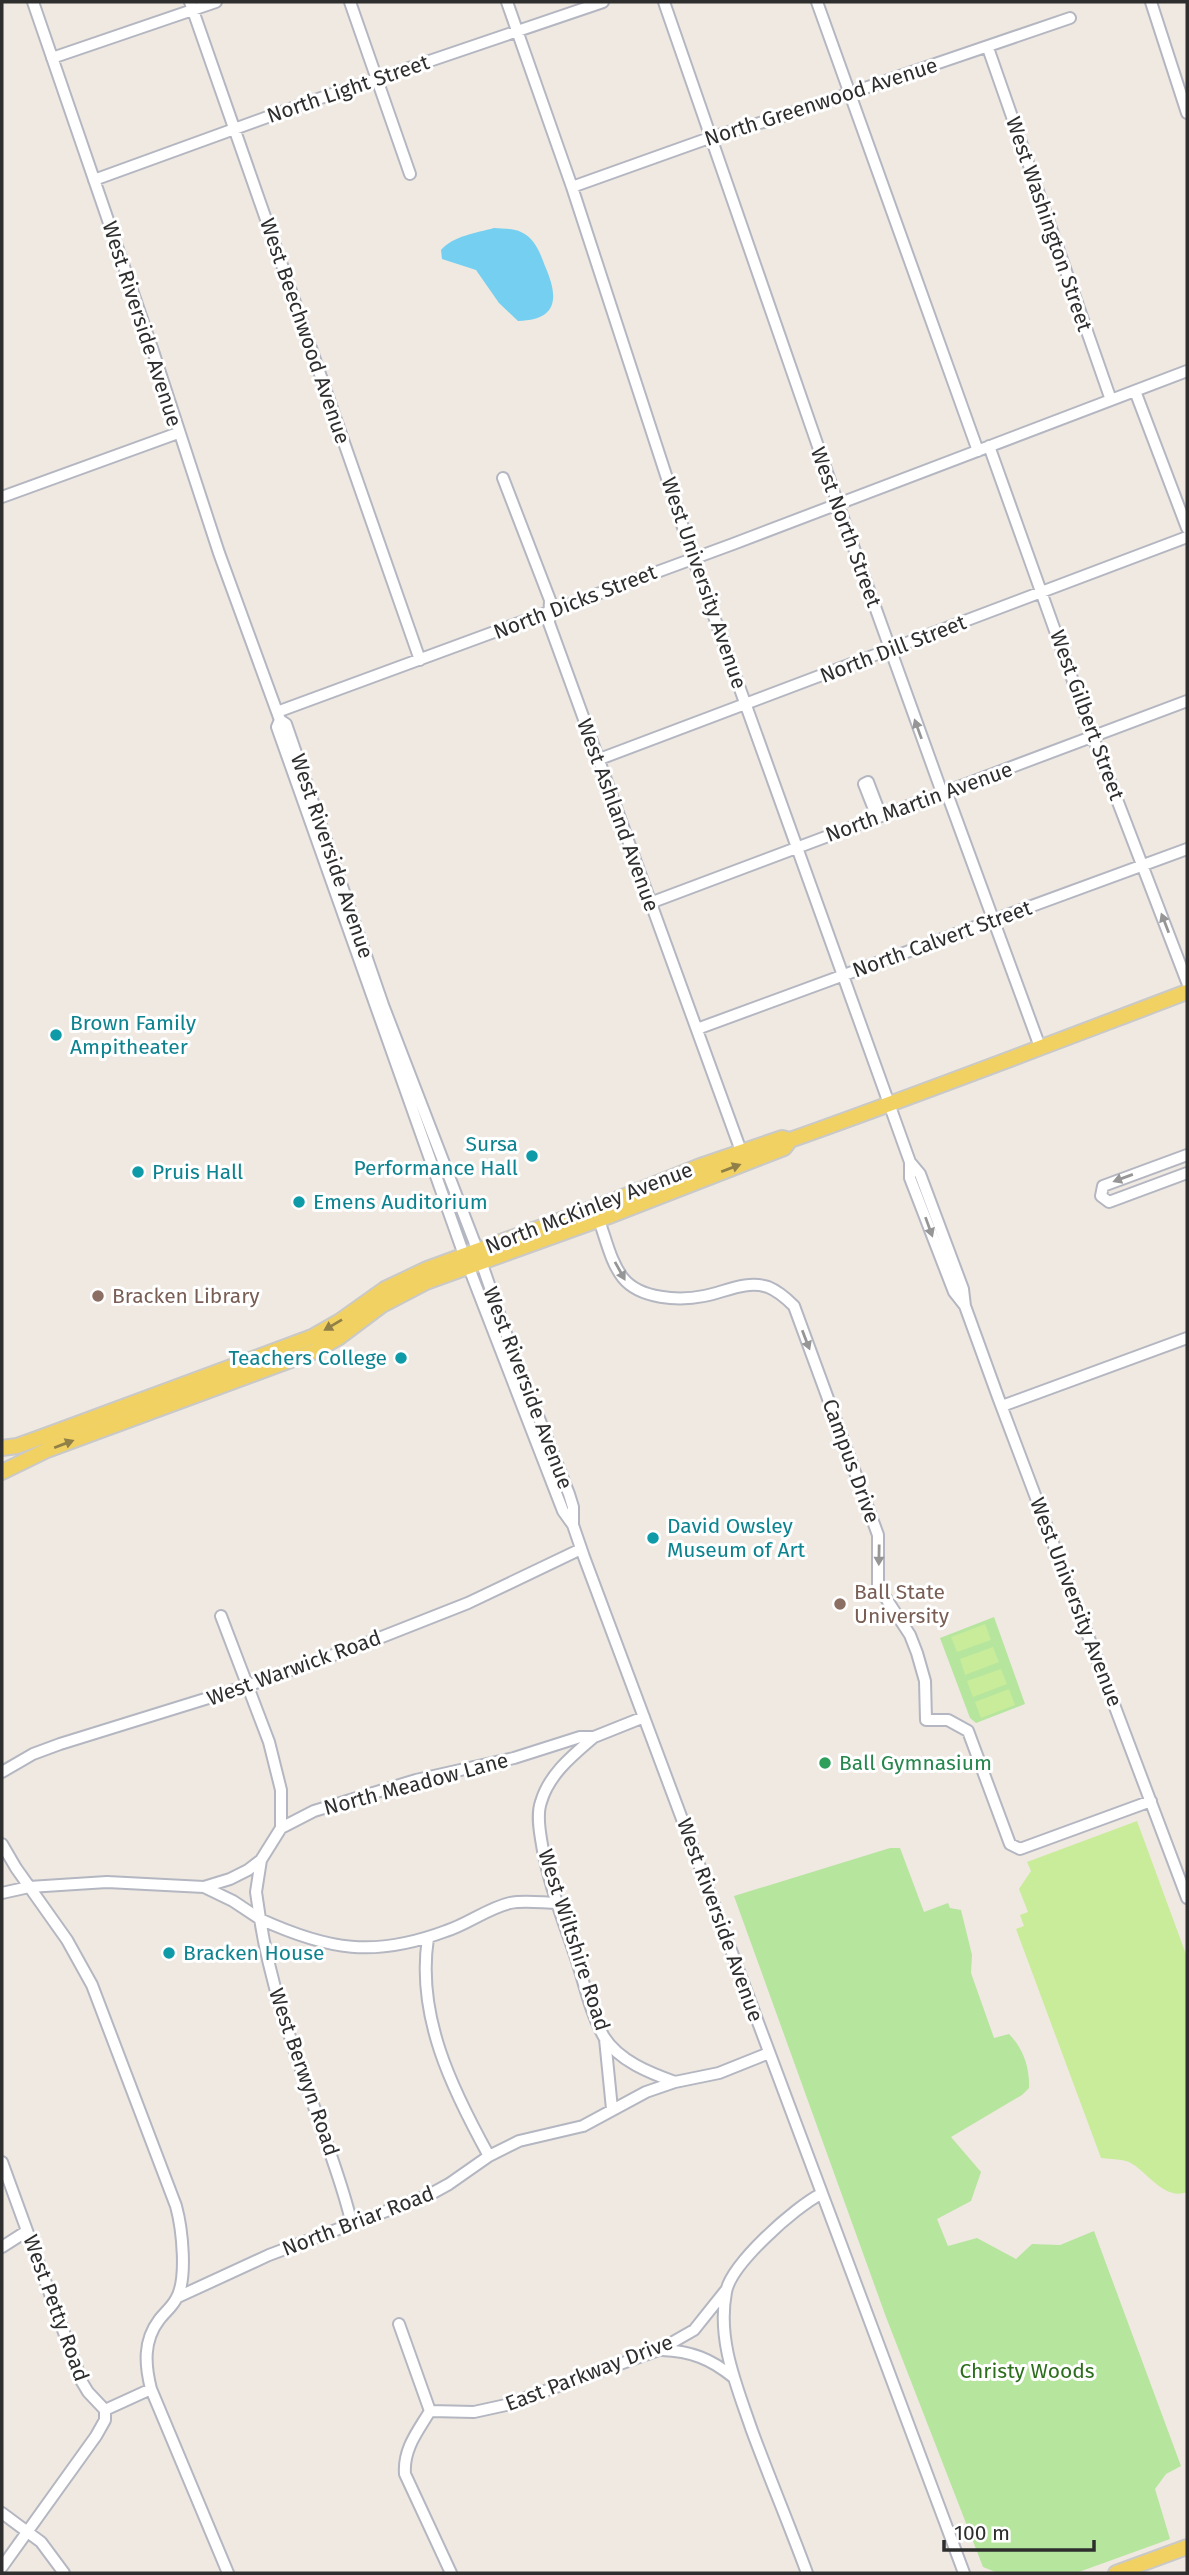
<svg xmlns="http://www.w3.org/2000/svg" width="1189" height="2575" font-family="'Fira Sans',sans-serif">
	<style>
		.green { fill: #b6e59e }
		.pitch { fill: #c9ec9a }
		.water { fill: #75cff0 }
		.lines { fill: none; stroke-linecap: round; stroke-linejoin: round }
		.minor-casing { stroke: #b4b7c1; stroke-width: 14 }
		.major-casing { stroke: #c9c9c9; stroke-width: 18 }
		.minor { stroke: #fff; stroke-width: 10 }
		.major { stroke: #f2d163; stroke-width: 14 }
		.oneway { fill: #969696 }
		.oneway2 { fill: #908048 }
		.culture-dot { fill: #0f9aa8; stroke: #fff; stroke-width: 2.5 }
		.education-dot { fill: #8d6e63; stroke: #fff; stroke-width: 2.5 }
		.leisure-dot { fill: #2e9e5b; stroke: #fff; stroke-width: 2.5 }
		.labels { text-anchor: middle; stroke-width: 6; stroke-linejoin: round; paint-order: stroke }
		.street-label { font-size: 21px; fill: #2e2e2e; stroke: #fff }
		.culture-label { font-size: 21px; fill: #0d838f; stroke: #fff; text-anchor: start }
		.education-label { font-size: 21px; fill: #785e54; stroke: #fff; text-anchor: start }
		.leisure-label { font-size: 21px; fill: #27864d; stroke: #fff; text-anchor: start }
		.park-label { font-size: 21px; fill: #2c6e1b; stroke: #fff }
	</style>
	<rect width="100%" height="100%" fill="#efe9e1"/>
	<!-- green -->
	<path class="green" d="M994,1617L1025,1704L976,1723L970,1718L940,1638Z
		M890,1848H900L924,1912L948,1903L950,1908L961,1910L972,1955L971,1973L994,2038L1009,2034C1023,2048 1030,2068 1029,2088L1022,2095L951,2137L981,2172L971,2201L937,2219L948,2246L977,2238L1016,2259L1032,2244L1060,2245L1094,2231L1181,2466L1166,2474L1155,2489L1170,2539L1076,2573H998L983,2567L886,2317L734,1896Z"/>
	<!-- pitch -->
	<path class="pitch" d="M985,1624L991,1640L957,1652L951,1637Z
		M993,1647L999,1662L965,1675L960,1659Z
		M1001,1669L1007,1684L973,1697L967,1681Z
		M1009,1689L1015,1705L981,1718L975,1702Z
		M1137,1821L1187,1957V2192C1164,2201 1147,2171 1129,2162C1121,2159 1109,2159 1101,2158L1016,1929L1024,1926L1020,1915L1028,1912L1019,1889L1031,1871L1027,1862Z"/>
	<!-- water -->
	<path class="water" d="M494,228C502,229 514,228 521,232C535,238 540,253 545,266C559,298 558,320 518,321L499,303L476,270L442,259L441,250C453,236 476,233 494,228Z"/>
	<g class="lines">
		<!-- minor casing -->
		<g class="minor-casing">
			<path id="minor" d="M33,2L153,351L219,553L280,720L286,724L383,1005L474,1241L510,1345L569,1494L573,1507V1525L584,1557L964,2573
				M190,2L420,660
				M350,2L410,174
				M507,2L572,187L693,558L910,1162V1178L954,1292L965,1306
				M664,2L838,504L940,787L949,799L1040,1047
				M817,2L978,451
				M1151,2L1187,113
				M988,48L1111,400
				M52,58L216,2
				M94,180L306,103L603,2
				M572,187L712,137L777,118L1070,18
				M1135,391L1187,528
				M989,446L1093,737L1187,982
				M503,478L550,600L549,623L741,1151
				M2,497L178,433
				M277,712L733,544L1187,371
				M280,720L277,727L464,1255L563,1511L573,1525
				M597,760L1187,537
				M877,817L864,784L868,782L881,816
				M650,903L1187,701
				M697,1029L1187,849
				M1187,1155L1103,1186L1101,1196L1109,1202L1187,1173
				M910,1162L920,1174L963,1289L965,1306L998,1397L1187,1898
				M596,1213C605,1233 609,1260 623,1278C640,1299 679,1301 704,1296C725,1292 746,1280 768,1287C778,1291 786,1298 794,1306L878,1535V1586L910,1635L917,1653L925,1681L926,1720H948L968,1731L1010,1844L1020,1849L1151,1801
				M1002,1406L1187,1338
				M221,1616L269,1742L281,1790V1828
				M594,1737C573,1755 549,1774 541,1802C537,1813 539,1827 541,1839C547,1880 564,1922 577,1961C585,1986 591,2014 604,2037C619,2061 650,2073 675,2082
				M2,1772L33,1754L60,1744L247,1686L364,1644L468,1603L581,1549
				M2,1844L16,1868L67,1940L92,1985L176,2206C182,2228 188,2279 176,2299C172,2307 164,2313 159,2320C143,2341 145,2365 151,2389L228,2573
				M261,1860L256,1892L260,1919C328,1950 374,1958 446,1931C468,1924 488,1908 510,1903C525,1900 543,1903 558,1903
				M204,1887L233,1901L260,1919C271,1989 296,2055 319,2121C331,2156 344,2189 352,2225
				M2,1893L29,1887L107,1882L204,1887L230,1879L248,1870L261,1860L281,1828L314,1811L416,1780L514,1758L580,1737H594L644,1717
				M428,1938C416,2016 452,2089 489,2156
				M605,2039L612,2109
				M2,2162L82,2382L88,2392L105,2410
				M2,2247L27,2231
				M178,2297L269,2255L429,2195L449,2184L489,2156L519,2141L583,2126L646,2092L675,2082L719,2073L769,2053
				M399,2324L430,2411C418,2431 403,2449 405,2474L451,2573
				M662,2350C691,2351 711,2359 733,2377
				M105,2410L151,2389
				M430,2411L474,2412L506,2405L659,2350L694,2330L726,2290
				M2,2513L41,2542L64,2573
				M2,2567L96,2436L105,2420V2410
				M807,2573C789,2524 769,2477 751,2428C736,2384 717,2340 726,2292C731,2264 795,2207 821,2194"/>
		</g>
		<!-- major casing -->
		<g class="major-casing">
			<path id="major" d="M2,1448L17,1446L42,1437L312,1337L340,1321L385,1289L427,1269L605,1204L700,1166L782,1138L790,1140C923,1093 1055,1042 1187,992
				M2,1472L47,1450L315,1351L338,1338L382,1305L426,1282L609,1216L753,1160L784,1148L790,1140
				M1116,2573L1187,2547"/>
		</g>
		<!-- minor -->
		<use href="#minor" class="minor"/>
		<!-- major -->
		<use href="#major" class="major"/>
	</g>
	<!-- one-way arrows -->
	<defs><path id="oneway-solid" d="M-6-.8H1V-3.2L6.5 0L1 3.2V.8H-6Z" transform="scale(1.75)"/></defs>
	<g class="oneway">
		<use href="#oneway-solid" transform="translate(918 729) rotate(-110)"/>
		<use href="#oneway-solid" transform="translate(1165 923) rotate(-111)"/>
		<use href="#oneway-solid" transform="translate(1123 1178) rotate(160)"/>
		<use href="#oneway-solid" transform="translate(929 1227) rotate(70)"/>
		<use href="#oneway-solid" transform="translate(620 1271) rotate(61)"/>
		<use href="#oneway-solid" transform="translate(806 1340) rotate(69)"/>
		<use href="#oneway-solid" transform="translate(879 1555) rotate(91)"/>
	</g>
	<g class="oneway2">
		<use href="#oneway-solid" transform="translate(731 1168) rotate(-21)"/>
		<use href="#oneway-solid" transform="translate(333 1325) rotate(149)"/>
		<use href="#oneway-solid" transform="translate(64 1444) rotate(-21)"/>
	</g>
	<!-- markers -->
	<g class="culture-dot">
		<circle cx="56" cy="1035" r="7"/>
		<circle cx="532" cy="1156" r="7"/>
		<circle cx="138" cy="1172" r="7"/>
		<circle cx="299" cy="1202" r="7"/>
		<circle cx="401" cy="1358" r="7"/>
		<circle cx="653" cy="1538" r="7"/>
		<circle cx="169" cy="1953" r="7"/>
	</g>
	<g class="education-dot">
		<circle cx="98" cy="1296" r="7"/>
		<circle cx="840" cy="1604" r="7"/>
	</g>
	<circle class="leisure-dot" cx="825" cy="1763" r="7"/>
	<g class="labels">
		<!-- street labels -->
		<g class="street-label">
			<text transform="translate(348 89) rotate(-19)" y="7">North Light Street</text>
			<text transform="translate(821 102) rotate(-18)" y="7">North Greenwood Avenue</text>
			<text transform="translate(1049 224) rotate(71)" y="7">West Washington Street</text>
			<text transform="translate(142 324) rotate(72)" y="7">West Riverside Avenue</text>
			<text transform="translate(305 331) rotate(71)" y="7">West Beechwood Avenue</text>
			<text transform="translate(846 527) rotate(70)" y="7">West North Street</text>
			<text transform="translate(704 583) rotate(71)" y="7">West University Avenue</text>
			<text transform="translate(575 602) rotate(-21)" y="7">North Dicks Street</text>
			<text transform="translate(893 649) rotate(-21)" y="7">North Dill Street</text>
			<text transform="translate(1087 715) rotate(70)" y="7">West Gilbert Street</text>
			<text transform="translate(919 802) rotate(-20)" y="7">North Martin Avenue</text>
			<text transform="translate(618 815) rotate(70)" y="7">West Ashland Avenue</text>
			<text transform="translate(332 856) rotate(71)" y="7">West Riverside Avenue</text>
			<text transform="translate(942 939) rotate(-20)" y="7">North Calvert Street</text>
			<text transform="translate(589 1208) rotate(-21)" y="7">North McKinley Avenue</text>
			<text transform="translate(528 1388) rotate(69)" y="7">West Riverside Avenue</text>
			<text transform="translate(851 1461) rotate(70)" y="7">Campus Drive</text>
			<text transform="translate(1076 1602) rotate(69)" y="7">West University Avenue</text>
			<text transform="translate(294 1668) rotate(-20)" y="7">West Warwick Road</text>
			<text transform="translate(416 1784) rotate(-15)" y="7">North Meadow Lane</text>
			<text transform="translate(720 1920) rotate(70)" y="7">West Riverside Avenue</text>
			<text transform="translate(574 1940) rotate(72)" y="7">West Wiltshire Road</text>
			<text transform="translate(304 2072) rotate(71)" y="7">West Berwyn Road</text>
			<text transform="translate(358 2221) rotate(-21)" y="7">North Briar Road</text>
			<text transform="translate(56 2308) rotate(70)" y="7">West Petty Road</text>
			<text transform="translate(589 2373) rotate(-21)" y="7">East Parkway Drive</text>
		</g>
		<!-- culture labels -->
		<g class="culture-label">
			<text x="70" y="1030">Brown Family<tspan x="70" dy="24">Ampitheater</tspan></text>
			<text x="518" y="1151" text-anchor="end">Sursa<tspan x="518" dy="24">Performance Hall</tspan></text>
			<text x="152" y="1179">Pruis Hall</text>
			<text x="313" y="1209">Emens Auditorium</text>
			<text x="387" y="1365" text-anchor="end">Teachers College</text>
			<text x="667" y="1533">David Owsley<tspan x="667" dy="24">Museum of Art</tspan></text>
			<text x="183" y="1960">Bracken House</text>
		</g>
		<!-- education labels -->
		<g class="education-label">
			<text x="112" y="1303">Bracken Library</text>
			<text x="854" y="1599">Ball State<tspan x="854" dy="24">University</tspan></text>
		</g>
		<!-- leisure labels -->
		<g class="leisure-label">
			<text x="839" y="1770">Ball Gymnasium</text>
		</g>
		<!-- park labels -->
		<g class="park-label">
			<text x="1027" y="2378">Christy Woods</text>
		</g>
	</g>
	<!-- border -->
	<rect width="1189" height="2575" fill="none" stroke="#2e2e2e" stroke-width="7"/>
	<!-- scale -->
	<path d="M944 2540v10h150v-10" fill="none" stroke="#2e2e2e" stroke-width="3.5"/>
	<text x="954" y="2540" font-size="21" fill="#2e2e2e" stroke="#ffffff" stroke-width="5" paint-order="stroke">100 m</text>
</svg>
